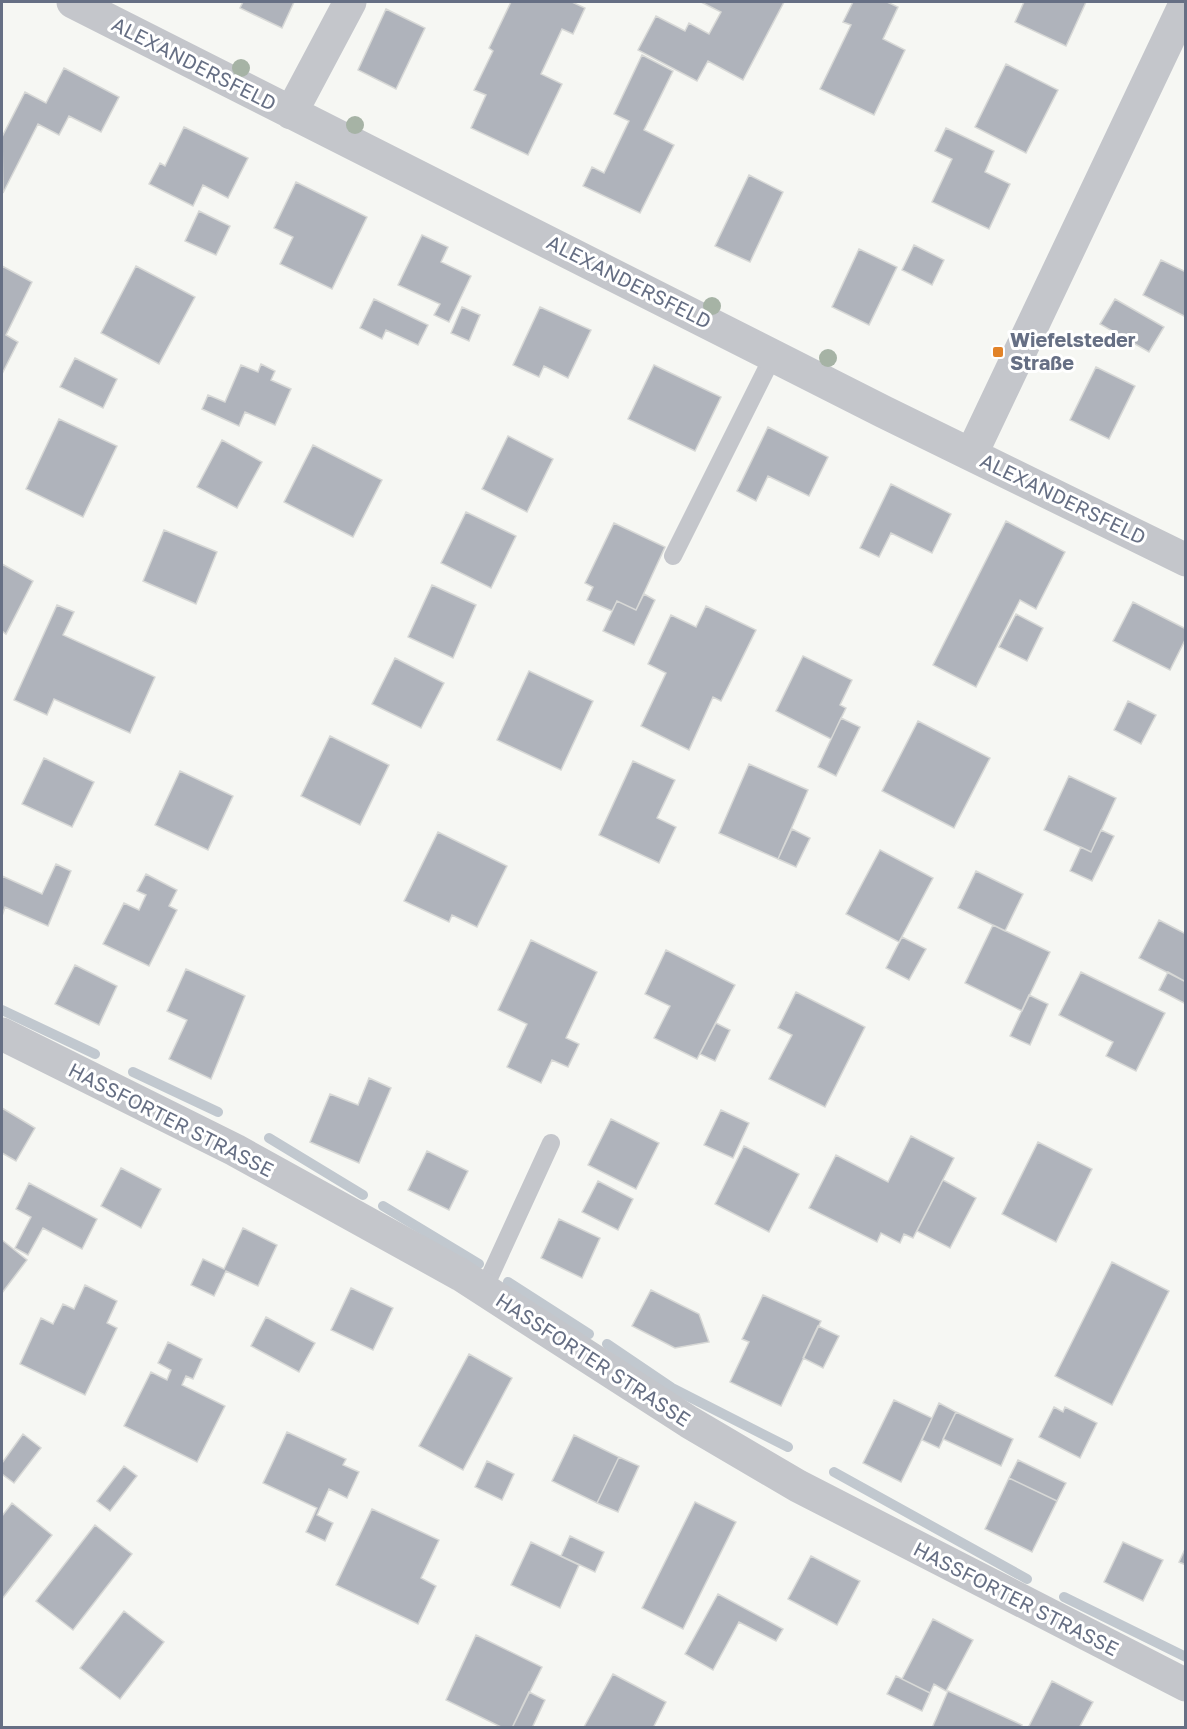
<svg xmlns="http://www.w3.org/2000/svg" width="1187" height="1729" font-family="'Golos Text',sans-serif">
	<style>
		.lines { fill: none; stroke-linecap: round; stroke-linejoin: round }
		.stream { stroke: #c1c8cf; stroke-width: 10 }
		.building { fill: #afb3bb; stroke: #d7d8d6; stroke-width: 1.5 }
		.lane { stroke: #c4c6cb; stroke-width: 18 }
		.street { stroke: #c4c6cb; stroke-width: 33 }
		.tree { fill: #a6b3a5 }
		.poi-dot { fill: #e28328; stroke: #fff; stroke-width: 2 }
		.labels { text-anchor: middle; stroke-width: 6; stroke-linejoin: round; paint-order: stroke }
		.street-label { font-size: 20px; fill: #666f84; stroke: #fff }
		.poi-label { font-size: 20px; font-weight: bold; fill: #666f84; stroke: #fff; text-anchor: start }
	</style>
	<rect width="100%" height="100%" fill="#f6f7f3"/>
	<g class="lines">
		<!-- stream -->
		<path class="stream" d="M2,1010L95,1054
			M133,1072L218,1112
			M269,1138L363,1195
			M383,1206L479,1264
			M508,1282L589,1334
			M607,1344L672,1388L788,1447
			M834,1472L1027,1579
			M1064,1597L1186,1657"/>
	</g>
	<!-- building -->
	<path class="building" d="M243,2H294L282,28L240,8Z
		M511,2H572L585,8L573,34L562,29L541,74L562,84L528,155L471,128L486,95L474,90L493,51L489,48Z
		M701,2H784L743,80L708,61L697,81L638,50L656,16L685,31L689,23L709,34L721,12Z
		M853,2H887L898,7L883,39L905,50L874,115L820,89L851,25L843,22Z
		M1024,2H1086L1066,46L1015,22Z
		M386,9L425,28L396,89L358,70Z
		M642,55L673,71L644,130L674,145L640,213L583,186L592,167L604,173L629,121L614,114Z
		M1006,64L1058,90L1026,153L975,127Z
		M64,68L119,97L101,132L69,116L59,135L38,124L3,193L2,137L25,92L46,103Z
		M184,127L248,158L228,198L203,185L193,206L149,184L160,163L165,166Z
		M946,128L994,151L985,172L1010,184L989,229L932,202L952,159L935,151Z
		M749,175L783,192L750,262L715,246Z
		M296,182L367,217L332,289L280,264L293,237L274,228Z
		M199,211L230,226L216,255L185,241Z
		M422,235L448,247L441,262L471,276L449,322L434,315L440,304L398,285Z
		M914,245L944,260L932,285L902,270Z
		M859,249L897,267L869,325L832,307Z
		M1161,260L1186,272V317L1143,295Z
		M2,266L32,282L6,335L18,342L2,374Z
		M136,266L195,297L159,364L101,333Z
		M374,299L428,325L418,345L386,330L382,339L360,328Z
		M1115,299L1164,327L1149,352L1100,324Z
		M462,307L480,315L469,341L451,333Z
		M540,307L591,330L568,378L544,366L539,377L513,365Z
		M75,358L117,379L103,408L60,387Z
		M261,364L275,371L271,380L291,389L275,425L245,412L239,426L202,409L208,395L225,402L241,365L258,372Z
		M654,365L721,397L695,451L628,419Z
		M1096,367L1135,386L1109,439L1070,420Z
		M59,419L117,446L83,517L26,489Z
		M768,427L828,457L809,496L768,476L756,501L737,491Z
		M508,436L553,459L527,512L482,489Z
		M222,440L262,462L237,508L197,487Z
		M313,445L382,480L353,537L284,502Z
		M891,484L951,514L932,553L891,533L879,557L860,548Z
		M466,512L516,536L491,588L441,563Z
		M1006,521L1065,552L1036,609L1020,600L976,687L933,665Z
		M614,523L665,547L636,610L617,601L612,611L587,600L593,587L585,583Z
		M164,530L217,552L196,604L143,581Z
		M2,564L33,581L6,634L2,631Z
		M432,585L476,605L453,658L408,637Z
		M644,594L655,600L634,645L603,631L617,601L636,610Z
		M1133,602L1186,629V638L1170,670L1113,641Z
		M57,605L74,612L63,635L155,677L130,733L54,699L47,715L14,700Z
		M706,606L756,630L721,701L713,697L689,750L641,726L666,673L648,664L671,615L696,627Z
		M1016,614L1043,628L1027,661L999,647Z
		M803,656L852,680L840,705L846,708L831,739L776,711Z
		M395,658L444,683L421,728L372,704Z
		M529,671L593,701L561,770L497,740Z
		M1128,701L1156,715L1141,744L1114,730Z
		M841,718L860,727L836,776L818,767Z
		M918,721L990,758L954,828L882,791Z
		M330,736L389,765L360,825L301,796Z
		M44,758L94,782L72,827L22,804Z
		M633,761L675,780L657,818L676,827L659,863L599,835Z
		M749,764L808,790L778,859L719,833Z
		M180,771L233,796L208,850L155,825Z
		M1069,776L1116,798L1091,852L1044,830Z
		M792,829L810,838L796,867L778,859Z
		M1101,830L1114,836L1092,881L1070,871L1081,847L1091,852Z
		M438,832L507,866L477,927L452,915L449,922L404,901Z
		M880,850L933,878L899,942L846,914Z
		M56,864L71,871L48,926L5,907L2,916V876L42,894Z
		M976,871L1023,894L1005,931L958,908Z
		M146,874L177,890L169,906L177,910L149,966L103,944L124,903L139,910L146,895L137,891Z
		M1159,920L1186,934V982L1139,958Z
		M993,925L1050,952L1022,1011L965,983Z
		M902,937L926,949L909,980L886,968Z
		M531,940L597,972L566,1038L579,1044L568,1067L552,1060L541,1083L507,1067L527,1024L498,1010Z
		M666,950L735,985L697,1059L654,1038L670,1006L645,994Z
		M75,965L117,986L99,1025L55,1004Z
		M186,969L245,996L211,1079L169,1059L187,1020L167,1011Z
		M1081,972L1165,1013L1136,1071L1106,1056L1113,1042L1059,1015Z
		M1168,972L1186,982V1004L1159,990Z
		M796,992L865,1027L825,1107L769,1079L792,1035L778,1028Z
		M1029,995L1048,1004L1030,1045L1010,1036Z
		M716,1023L730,1030L715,1061L700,1054Z
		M369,1078L391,1088L359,1163L310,1142L330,1094L358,1105Z
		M2,1108L35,1128L16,1161L2,1153Z
		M721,1110L749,1123L733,1158L704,1145Z
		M611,1119L659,1143L636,1189L588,1165Z
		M911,1136L954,1158L913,1238L904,1234L900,1243L881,1233L877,1242L809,1208L836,1155L888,1182Z
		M1038,1142L1092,1169L1056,1242L1002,1214Z
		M744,1146L799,1174L769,1232L715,1204Z
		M427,1151L468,1171L449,1210L408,1190Z
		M121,1168L161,1189L141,1228L101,1206Z
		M943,1180L976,1198L950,1248L917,1231Z
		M598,1181L633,1199L618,1230L582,1212Z
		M29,1183L97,1219L82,1249L43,1228L28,1255L15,1248L31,1217L16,1209Z
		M559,1219L600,1238L582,1278L541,1258Z
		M243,1228L277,1245L258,1286L226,1271L214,1296L191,1285L203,1259L224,1269Z
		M2,1240L27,1260L2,1293Z
		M1112,1262L1169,1291L1112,1405L1055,1376Z
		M85,1285L117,1301L107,1323L117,1328L85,1395L20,1364L41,1318L53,1324L63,1304L74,1309Z
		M351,1288L393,1308L373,1350L331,1330Z
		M651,1290L699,1314L709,1342L675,1348L632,1326Z
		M763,1295L821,1321L781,1406L730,1382L749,1342L742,1339Z
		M266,1317L315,1343L299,1372L251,1346Z
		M818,1326L839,1336L823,1368L803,1358Z
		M168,1342L202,1359L193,1379L186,1376L182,1385L225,1406L197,1462L124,1426L151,1372L167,1380L171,1370L158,1363Z
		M469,1354L512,1378L463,1470L419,1446Z
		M894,1400L932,1418L901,1482L863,1463Z
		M939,1403L956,1412L939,1448L922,1440Z
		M1054,1407L1063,1412L1065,1407L1097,1423L1080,1458L1039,1437Z
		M956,1412L1013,1439L1001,1466L943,1439Z
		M287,1432L346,1459L343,1465L359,1472L347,1498L329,1489L317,1515L333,1523L325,1541L306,1532L317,1508L263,1483Z
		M23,1434L41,1448L14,1483L2,1474V1463Z
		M574,1435L619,1457L597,1503L552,1481Z
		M619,1457L639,1466L618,1512L597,1503Z
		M1018,1460L1066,1483L1057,1501L1009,1478Z
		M487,1461L514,1474L502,1500L475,1487Z
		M124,1466L137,1476L110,1511L97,1501Z
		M1009,1478L1057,1501L1032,1552L985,1529Z
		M695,1502L736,1522L683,1629L642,1608Z
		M12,1503L52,1535L2,1599V1516Z
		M372,1509L439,1540L421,1578L436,1586L418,1624L336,1585Z
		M95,1525L132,1554L73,1630L36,1601Z
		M570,1536L604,1552L595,1572L561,1556Z
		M531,1542L579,1565L560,1608L511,1585Z
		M1123,1542L1163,1560L1143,1601L1104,1582Z
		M1186,1547V1565L1179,1562Z
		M811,1556L860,1581L837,1625L788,1599Z
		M718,1594L783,1629L776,1641L739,1622L713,1670L685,1654Z
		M124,1611L164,1642L120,1699L80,1668Z
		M933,1619L973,1640L946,1691L934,1684L930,1693L902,1679Z
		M476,1635L542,1667L512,1728H503L446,1700Z
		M613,1674L666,1702L653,1728L584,1727Z
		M896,1676L930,1693L922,1711L887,1694Z
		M1052,1681L1093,1702L1079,1728H1028Z
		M948,1691L1022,1725L1021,1728H932Z
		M529,1692L545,1700L532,1728H512Z"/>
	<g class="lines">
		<!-- lane -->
		<path class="lane" d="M673,556L773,356
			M484,1289L551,1143"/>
		<!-- street -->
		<path class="street" d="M73,2L884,412L1186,560
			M291,113L350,2
			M972,453L1186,2
			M2,1034L235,1150L461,1275L689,1422L798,1486L1186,1685"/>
	</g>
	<!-- trees -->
	<g class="tree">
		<circle cx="241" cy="68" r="9"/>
		<circle cx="355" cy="125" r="9"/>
		<circle cx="712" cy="306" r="9"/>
		<circle cx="828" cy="358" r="9"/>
	</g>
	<!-- markers -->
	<rect class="poi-dot" x="992" y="346" width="12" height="12" rx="3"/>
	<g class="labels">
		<!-- street labels -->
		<g class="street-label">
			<text transform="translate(194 64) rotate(27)" y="7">ALEXANDERSFELD</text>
			<text transform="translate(629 282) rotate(27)" y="7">ALEXANDERSFELD</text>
			<text transform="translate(1063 499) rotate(26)" y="7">ALEXANDERSFELD</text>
			<text transform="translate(171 1120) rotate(27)" y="7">HASSFORTER STRASSE</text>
			<text transform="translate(593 1360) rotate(33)" y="7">HASSFORTER STRASSE</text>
			<text transform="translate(1016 1599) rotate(27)" y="7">HASSFORTER STRASSE</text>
		</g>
		<!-- poi labels -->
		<g class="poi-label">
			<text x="1010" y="347">Wiefelsteder<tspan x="1010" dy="23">Straße</tspan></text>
		</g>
	</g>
	<!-- border -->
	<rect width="1187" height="1729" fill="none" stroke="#666f84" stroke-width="6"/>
</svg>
